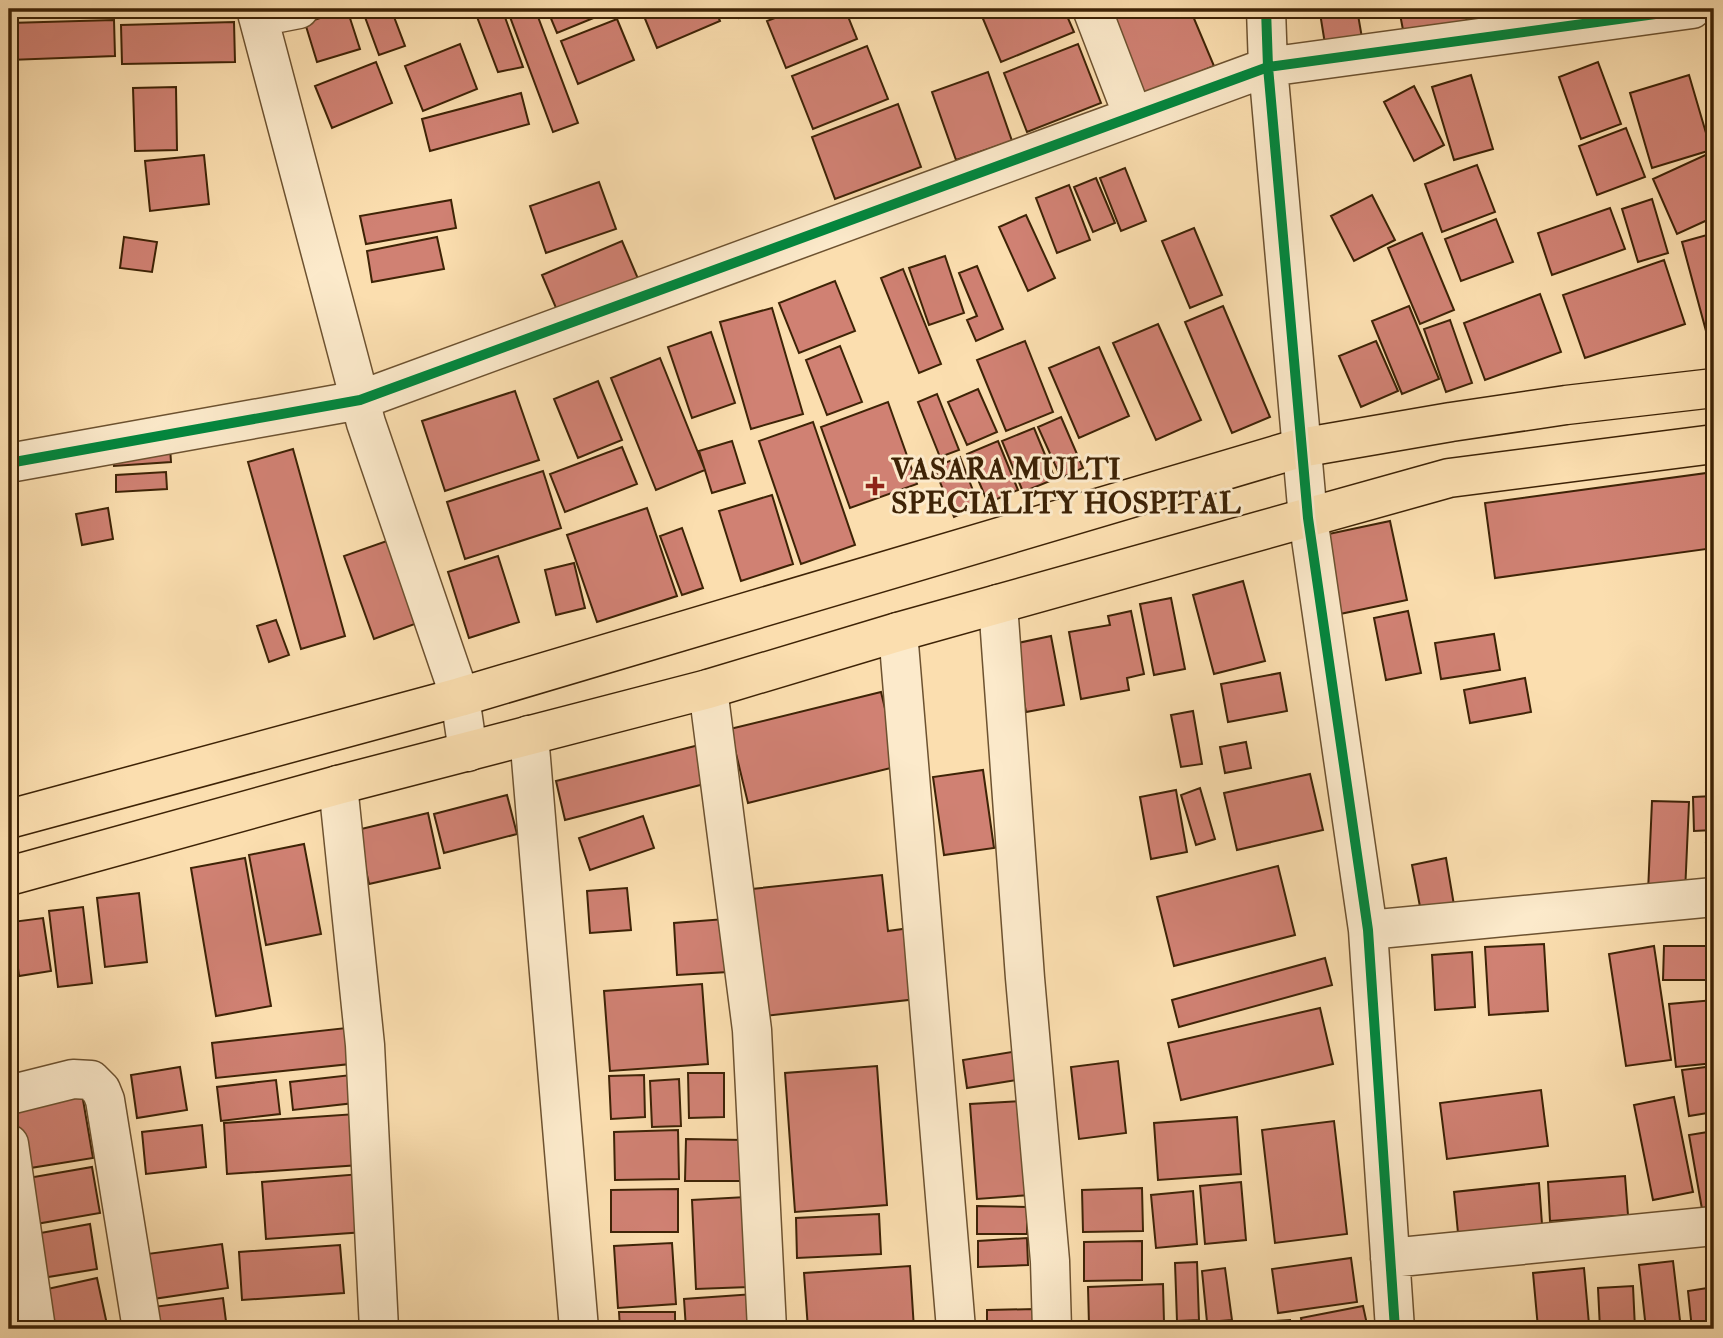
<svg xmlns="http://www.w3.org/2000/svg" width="1723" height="1338" font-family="'IM FELL Double Pica',serif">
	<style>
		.building { fill: #d08173; stroke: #3e2306; stroke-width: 2 }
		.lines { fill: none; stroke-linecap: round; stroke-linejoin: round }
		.minor-casing { stroke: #6d5230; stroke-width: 41 }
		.major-casing { stroke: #3e2306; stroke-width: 41 }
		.minor { stroke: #fceacb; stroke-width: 38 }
		.major { stroke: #fbdeaf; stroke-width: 38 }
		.cycleway-casing { stroke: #fceacb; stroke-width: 15 }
		.cycleway { stroke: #00873e; stroke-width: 10 }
		.poi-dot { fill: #8f2418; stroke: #fceacb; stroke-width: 2.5 }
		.labels { text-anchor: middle; stroke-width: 6; stroke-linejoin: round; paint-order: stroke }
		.poi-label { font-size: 30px; font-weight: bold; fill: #3e2306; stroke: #fceacb; text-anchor: start }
	</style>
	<rect width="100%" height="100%" fill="#fbdeaf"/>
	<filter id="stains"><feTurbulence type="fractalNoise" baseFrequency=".00286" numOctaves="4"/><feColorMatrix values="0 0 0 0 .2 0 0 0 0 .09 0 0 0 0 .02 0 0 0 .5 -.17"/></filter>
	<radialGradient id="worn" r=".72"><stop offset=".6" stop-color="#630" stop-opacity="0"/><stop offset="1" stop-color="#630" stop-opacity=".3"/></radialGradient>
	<!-- building -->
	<path class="building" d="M129,9H199V13L129,14Z
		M347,9L360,49L317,62L305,23Z
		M362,9H391L405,46L379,55Z
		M474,9H502L523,67L498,72Z
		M507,9H535L578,123L553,132Z
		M547,9H613V10L557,33Z
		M641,9H715L720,21L657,48Z
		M735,9H761L739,18Z
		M798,9H845L857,39L786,68L767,21Z
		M993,9H1064L1074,32L1001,62L981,14Z
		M1103,9H1190L1214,66L1138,98Z
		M1345,9H1357L1362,38L1325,44L1320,13Z
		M1399,9H1464L1467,21L1404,35Z
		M617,19L634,60L578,84L561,41Z
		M114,20L115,56L9,60V23Z
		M234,22L235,62L122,64L121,25Z
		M460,44L477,89L423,111L405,66Z
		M1078,44L1101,103L1027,132L1004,73Z
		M867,46L888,99L813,129L792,76Z
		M376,62L392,103L332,128L315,86Z
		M1598,62L1621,124L1581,139L1559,77Z
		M988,72L1012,141L956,160L932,92Z
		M1471,75L1493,149L1454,160L1432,87Z
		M1689,75L1711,150L1652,168L1630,93Z
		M1414,86L1444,145L1414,161L1384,102Z
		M176,87L177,150L135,151L133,88Z
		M521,93L529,124L430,151L422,119Z
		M898,104L921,167L835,199L812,137Z
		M1626,128L1645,177L1597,195L1579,146Z
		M1714,151V217L1677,234L1653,179Z
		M204,155L209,204L150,211L145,161Z
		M1477,165L1495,212L1442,232L1425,184Z
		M1125,168L1146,221L1121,231L1100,178Z
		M1096,178L1115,223L1093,232L1074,187Z
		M599,182L616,229L546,253L530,206Z
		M1069,185L1090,240L1057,253L1036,198Z
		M1372,195L1395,240L1354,261L1331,216Z
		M1652,199L1668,253L1638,262L1622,209Z
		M451,200L456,228L366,244L360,216Z
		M1610,208L1625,249L1552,275L1538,233Z
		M1026,215L1055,278L1028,291L999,227Z
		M1496,219L1513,262L1461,281L1445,239Z
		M1194,228L1222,295L1190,308L1162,241Z
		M1422,233L1454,310L1420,324L1388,248Z
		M1714,233V341L1709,342L1682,242Z
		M124,237L157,242L152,272L120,268Z
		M437,237L444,269L372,282L367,251Z
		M622,241L639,281L559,315L542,275Z
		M945,256L964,313L929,325L909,268Z
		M1664,260L1685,324L1585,358L1563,295Z
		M977,266L1003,329L976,341L967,320L977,316L959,273Z
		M903,269L941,364L919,373L881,278Z
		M835,281L855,331L799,353L779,303Z
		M1540,294L1561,352L1485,380L1464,323Z
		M1223,306L1270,417L1232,433L1185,322Z
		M1409,306L1439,379L1402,394L1372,321Z
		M772,308L803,414L751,429L720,322Z
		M1450,320L1472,383L1446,392L1424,329Z
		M1158,324L1201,420L1156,440L1113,343Z
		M711,332L735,403L692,418L668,347Z
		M1025,341L1053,412L1006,431L977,360Z
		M1376,341L1398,391L1361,407L1339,356Z
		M840,346L862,402L827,415L806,360Z
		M1099,347L1129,416L1079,438L1049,368Z
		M660,358L705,470L656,490L611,378Z
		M598,381L622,440L578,458L554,399Z
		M978,389L997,432L967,445L948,402Z
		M515,391L539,460L445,491L422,421Z
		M937,394L959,450L940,457L918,402Z
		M888,402L917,484L850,508L821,427Z
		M1061,417L1083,468L1061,478L1038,427Z
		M813,422L855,545L801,564L759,441Z
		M1034,428L1055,479L1023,492L1002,441Z
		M732,441L745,483L712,493L699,451Z
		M998,441L1018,490L988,503L967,454Z
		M170,447L171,462L114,466L113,451Z
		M622,447L637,484L565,512L550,474Z
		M293,449L345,636L301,649L248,462Z
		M960,457L979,506L954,517L934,467Z
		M543,471L561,528L465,559L447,502Z
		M166,472L167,489L116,492V475Z
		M1714,472V548L1495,578L1485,503Z
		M772,495L793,564L741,581L719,511Z
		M108,508L113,539L82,545L76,514Z
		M647,508L677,596L597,622L567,535Z
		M1390,521L1407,600L1340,614L1324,535Z
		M682,528L703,588L682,595L660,536Z
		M401,536L431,618L374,639L344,556Z
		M498,556L519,622L469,638L448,572Z
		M574,563L585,608L556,615L545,570Z
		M1243,581L1265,661L1214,674L1193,595Z
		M1171,598L1185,669L1154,675L1140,604Z
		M1131,611L1144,674L1127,678L1129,690L1081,699L1069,632L1110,625L1108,616Z
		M1408,611L1421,673L1386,680L1374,618Z
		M276,620L289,655L269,662L257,626Z
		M1494,634L1500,670L1441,679L1435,643Z
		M1051,636L1064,705L1026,712L1013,644Z
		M1280,673L1287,711L1228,722L1221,684Z
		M1525,678L1531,712L1470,723L1464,690Z
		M881,692L899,766L748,803L730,729Z
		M1193,711L1202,764L1181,767L1171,715Z
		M1246,742L1251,768L1225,773L1220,747Z
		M703,744L712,782L565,820L556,781Z
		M983,770L994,848L944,855L933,777Z
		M1310,774L1323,830L1237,850L1224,793Z
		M1200,788L1215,839L1196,845L1181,795Z
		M1176,790L1187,852L1151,859L1140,797Z
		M507,795L517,834L444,853L434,814Z
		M1714,796V830L1694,831L1693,797Z
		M1652,801L1689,802L1685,893L1648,892Z
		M428,813L440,868L369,884L357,830Z
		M643,816L654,848L590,870L579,838Z
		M1714,842V869L1710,870L1706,843Z
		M304,844L321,934L266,945L249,855Z
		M245,858L271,1006L216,1016L191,868Z
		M1446,858L1455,911L1422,917L1412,865Z
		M1278,866L1295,935L1174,966L1157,897Z
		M882,875L888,931L910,928L917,999L755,1017L742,890Z
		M627,888L631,930L590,933L587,891Z
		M139,893L147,962L105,967L97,898Z
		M83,907L92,983L58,987L49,911Z
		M43,918L51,971L19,976L12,922Z
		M725,919L728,972L677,975L674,923Z
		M1544,944L1548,1011L1489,1015L1485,947Z
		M1654,946L1671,1060L1626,1066L1609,954Z
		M1664,946H1714V980H1663Z
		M1472,952L1475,1007L1435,1010L1432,955Z
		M1325,958L1332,985L1179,1027L1172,1000Z
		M702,984L708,1064L610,1071L604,991Z
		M1714,1000V1063L1676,1067L1669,1004Z
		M1320,1008L1333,1064L1181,1100L1168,1043Z
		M346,1028L350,1064L216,1078L212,1043Z
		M9,1029L16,1059L9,1061Z
		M1018,1051L1023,1079L967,1088L963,1060Z
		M1118,1061L1126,1133L1079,1139L1071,1067Z
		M877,1066L887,1205L795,1212L785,1073Z
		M1714,1066V1112L1689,1116L1682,1070Z
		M180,1067L187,1110L137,1118L131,1075Z
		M688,1073H724V1117L689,1118Z
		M351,1075L354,1103L293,1110L290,1082Z
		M644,1075L645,1117L611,1119L609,1076Z
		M679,1079L681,1126L652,1127L650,1081Z
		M276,1080L280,1114L221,1121L217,1087Z
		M81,1088L93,1158L24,1169L13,1100Z
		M1541,1090L1548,1146L1447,1159L1440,1103Z
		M1674,1097L1693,1192L1653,1200L1634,1105Z
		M1024,1101L1031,1195L977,1199L970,1104Z
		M356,1114L360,1165L227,1174L224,1123Z
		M1237,1117L1241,1174L1158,1180L1154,1123Z
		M1334,1121L1347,1234L1275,1243L1262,1130Z
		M202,1125L206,1167L146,1174L142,1132Z
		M678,1130L679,1179L615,1180L614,1132Z
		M1714,1131V1207L1702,1209L1689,1135Z
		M686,1139L744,1140L743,1181H685Z
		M92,1167L100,1213L36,1224L28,1178Z
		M361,1174L365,1232L266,1239L262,1182Z
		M1625,1176L1628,1215L1550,1221L1548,1182Z
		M1241,1182L1246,1240L1205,1244L1200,1186Z
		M1539,1183L1542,1224L1458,1233L1454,1192Z
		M1142,1188L1143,1231L1083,1232L1082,1190Z
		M678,1189V1232H611V1190Z
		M1193,1191L1197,1244L1156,1248L1151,1195Z
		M746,1197L749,1287L696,1289L692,1200Z
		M977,1206L1027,1207V1234H977Z
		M879,1214L881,1254L797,1258L796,1218Z
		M90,1224L97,1269L42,1278L35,1234Z
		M1027,1238L1028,1265L978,1267V1241Z
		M1142,1241V1280L1084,1281V1242Z
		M672,1243L676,1304L618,1308L614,1246Z
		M222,1244L228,1288L153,1299L147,1254Z
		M340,1245L344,1293L242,1300L239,1252Z
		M1351,1258L1357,1302L1278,1313L1272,1269Z
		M1673,1261L1681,1329H1646L1639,1265Z
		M1197,1262L1199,1320L1177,1321L1175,1263Z
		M910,1266L914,1329H808L804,1273Z
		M1225,1268L1232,1320L1207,1322L1202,1271Z
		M1584,1268L1589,1324L1538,1328L1533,1273Z
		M97,1278L108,1329H51L43,1290Z
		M1163,1284L1164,1322L1089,1325L1088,1287Z
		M1633,1286L1635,1329H1600L1598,1288Z
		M1714,1287V1329H1692L1688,1291Z
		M754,1294L757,1329H686L684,1299Z
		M223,1298L227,1329H156L153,1307Z
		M1363,1306L1368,1329H1303L1301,1318Z
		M1035,1309V1329H987V1310Z
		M619,1312H675V1329H620Z
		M18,1316L21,1329H9V1318Z
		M1290,1320V1329H1241L1240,1323Z"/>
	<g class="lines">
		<!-- minor casing -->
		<g class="minor-casing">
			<path id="minor" d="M256,9L366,423L460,697L468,752
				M1092,9L1133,116
				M1266,9L1268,67L1308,518L1368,930L1395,1329
				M258,17L299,9
				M9,463L360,400L1268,67L1692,9
				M998,604L1025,978L1050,1261L1052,1329
				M898,632L956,1329
				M708,689L752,1030L767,1329
				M529,735L579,1329
				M338,785L365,1045L379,1329
				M1368,930L1714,897
				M9,1095L73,1079L91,1080L101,1090L105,1100L142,1329
				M9,1144L36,1329
				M1390,1258L1714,1226"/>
		</g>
		<!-- major casing -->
		<g class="major-casing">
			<path id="major" d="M9,819L460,697L1300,448L1451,422L1566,405L1714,388
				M9,876L338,785L708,689L898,632L1449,478L1714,444"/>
		</g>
		<!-- minor -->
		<use href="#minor" class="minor"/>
		<!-- major -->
		<use href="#major" class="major"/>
		<!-- cycleway casing -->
		<g class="cycleway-casing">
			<path id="cycleway" d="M1266,9L1268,67L1308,518L1368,930L1395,1329
				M9,463L360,400L1268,67L1692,9"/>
		</g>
		<!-- cycleway -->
		<use href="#cycleway" class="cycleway"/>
	</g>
	<!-- markers -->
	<path class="poi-dot" d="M871.5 475.5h7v7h7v7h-7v7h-7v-7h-7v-7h7z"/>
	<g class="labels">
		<!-- poi labels -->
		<g class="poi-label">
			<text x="891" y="479">VASARA MULTI<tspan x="891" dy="34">SPECIALITY HOSPITAL</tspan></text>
		</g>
	</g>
	<!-- margin -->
	<rect width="1723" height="1338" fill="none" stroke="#fbdeaf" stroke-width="35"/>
	<rect x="10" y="10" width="1702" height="1317" fill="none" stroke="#3e2306" stroke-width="3.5"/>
	<rect x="18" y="18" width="1688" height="1303" fill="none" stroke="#3e2306" stroke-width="2"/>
	<rect width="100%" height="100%" filter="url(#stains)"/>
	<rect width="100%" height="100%" fill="url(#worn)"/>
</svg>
